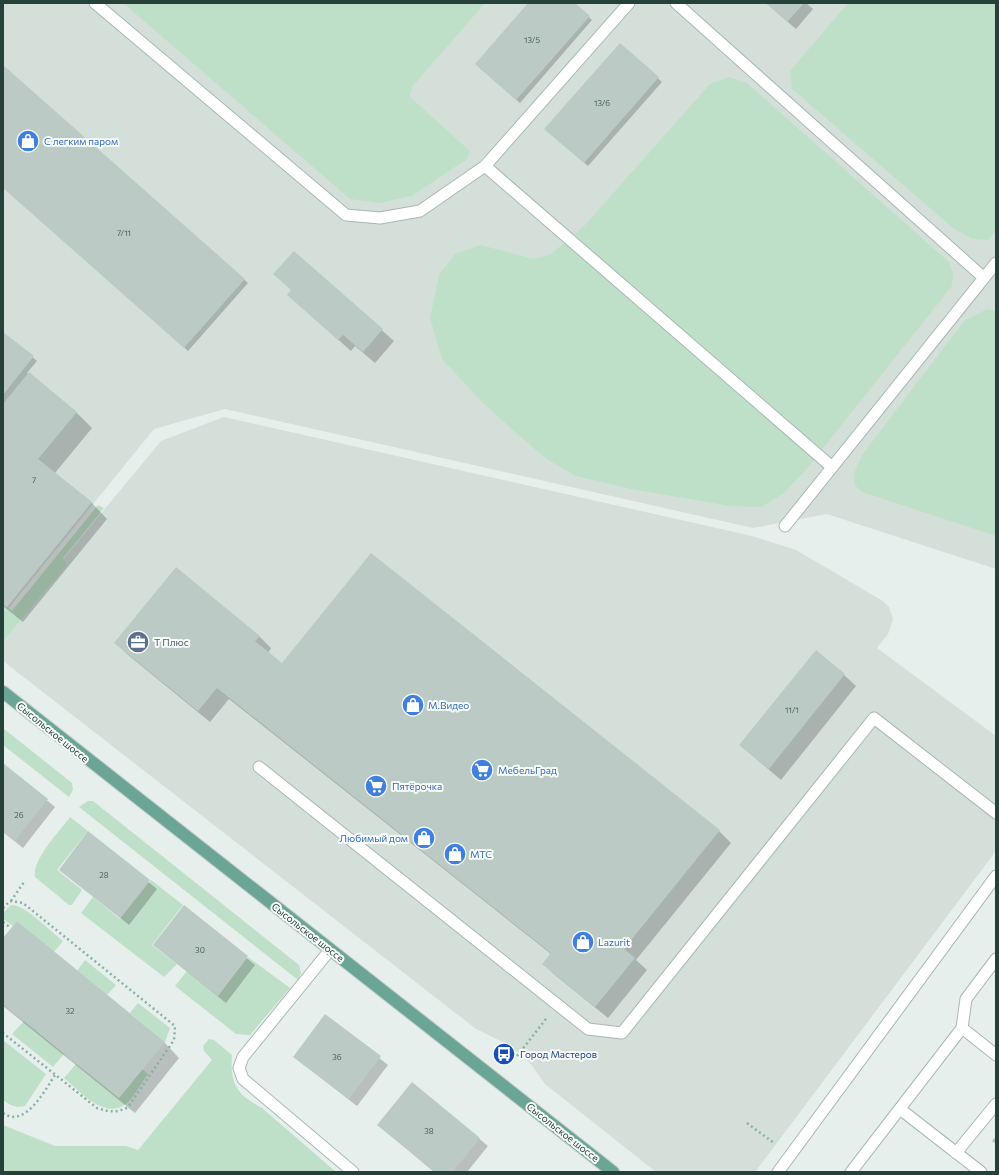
<svg xmlns="http://www.w3.org/2000/svg" width="999" height="1175" font-family="Commissioner,sans-serif">
	<style>
		.built { fill: #d4dfda }
		.green { fill: #bfe0c8 }
		.shadow { fill: #0003 }
		.building { fill: #bbcac4 }
		.lines { fill: none; stroke-linecap: round; stroke-linejoin: round }
		.lane-casing { stroke: #a8b8b2; stroke-width: 13 }
		.primary-casing { stroke: #c2cac8; stroke-width: 14 }
		.path { stroke: #86b3a5; stroke-width: 2.5; stroke-dasharray: 2 3; stroke-linecap: butt }
		.lane { stroke: #fff; stroke-width: 11 }
		.primary { stroke: #6aa596; stroke-width: 12 }
		.labels { text-anchor: middle; stroke-width: 4; stroke-linejoin: round; paint-order: stroke }
		.number-label { font-size: 8px; fill: #4a645c }
		.shop-label { font-size: 10px; fill: #366cbe; stroke: #f7fbf9; text-anchor: start }
		.service-label { font-size: 10px; fill: #4e5e75; stroke: #f7fbf9; text-anchor: start }
		.street-label { font-size: 10px; fill: #24423a; stroke: #f7fbf9 }
		.transit-label { font-size: 10px; fill: #164399; stroke: #f7fbf9; text-anchor: start }
	</style>
	<rect width="100%" height="100%" fill="#e6efeb"/>
	<!-- built -->
	<path class="built" d="M3,3H996V569L827,514L753,528L225,409L154,429L3,615Z
		M224,417L752,536L796,550L883,601L889,607L893,619L888,634L877,648L996,736V851L755,1172H656L545,1084L531,1064L519,1053L505,1043L476,1029L3,661V632L161,441Z"/>
	<!-- green -->
	<path class="green" d="M123,3H485L412,87L410,97L470,151L467,159L412,196L379,203L350,199Z
		M848,3H996V230L988,240L972,239L953,228L792,89L790,71Z
		M729,77L747,83L949,262L953,273L952,286L805,471L783,494L761,507L730,506L631,489L576,476L548,460L516,433L482,402L442,359L430,318L439,275L455,254L481,245L533,259L550,255L584,226L710,84Z
		M987,309L996,311V536L862,492L855,485L854,473L862,455L964,321Z
		M98,505L104,508L63,558L67,565L3,641V612L7,607L12,611Z
		M3,728L72,783L73,790L69,797L3,745Z
		M88,801H93L299,965L301,973L298,980L79,807Z
		M70,817L88,831L57,870L82,890L72,905H69L35,877C32,859 60,831 70,817Z
		M151,880L183,905L152,945L177,964L164,977L81,913L93,897L120,919Z
		M11,905C26,905 51,932 63,941L54,952L17,921L13,926L3,919V913Z
		M248,957L290,988L250,1035L236,1034L175,986L187,971L218,996Z
		M85,960L116,985L107,995L77,971Z
		M138,1003L170,1028L165,1042L130,1013Z
		M24,1021L64,1054L53,1067L12,1034Z
		M209,1039L214,1040L232,1055C230,1084 236,1094 262,1108L336,1172H3V1125L55,1146H126L138,1150L212,1060L204,1051L203,1046Z
		M3,1040L46,1074L25,1106C16,1108 11,1106 3,1100Z
		M76,1064L119,1098L142,1069L148,1074C142,1082 131,1102 123,1106C101,1117 80,1091 64,1078Z"/>
	<!-- shadow -->
	<path class="shadow" d="M529,3H574L592,20L520,103L480,68Z
		M766,3H806L813,9L796,29Z
		M620,44L662,82L588,166L549,132Z
		M3,66L248,283L188,351L3,187Z
		M294,252L394,341L375,363L355,346L351,351L288,295L292,290Z
		M3,333L37,361L27,373L76,412L92,428L55,473L92,503L107,519L23,622L3,606Z
		M259,636L271,648L268,653L282,664L719,831L731,843L636,960L647,970L608,1018L555,975L543,964L551,954L229,699L210,722L128,655L116,643Z
		M844,675L856,686L781,780L740,745Z
		M3,764L55,807L23,848L3,832Z
		M89,833L157,889L129,925L60,869Z
		M184,907L255,965L226,1003L154,945Z
		M3,940L164,1042L179,1058L135,1113L3,1006Z
		M325,1015L388,1065L357,1106L294,1057Z
		M412,1083L488,1146L467,1172H434L378,1125Z
		M996,1136V1144L992,1141Z"/>
	<!-- building -->
	<path class="building" d="M528,3H575L590,16L516,100L475,64Z
		M766,3H804L787,22Z
		M620,43L659,77L584,163L544,129Z
		M3,65L245,279L184,348L3,188Z
		M294,251L383,329L363,352L343,335L338,340L287,295L291,290L273,274Z
		M3,332L34,356L3,395Z
		M29,372L77,412L38,459L92,502L7,607L3,604V404Z
		M371,553L720,830L624,949L635,958L595,1007L542,964L551,953L217,688L198,711L114,643L176,567L260,636L255,641L282,663Z
		M816,650L845,674L769,769L739,745Z
		M3,763L48,799L15,841L3,832Z
		M88,831L150,880L120,918L59,870Z
		M184,905L248,956L218,996L153,945Z
		M17,921L165,1042L119,1098L3,1004V938Z
		M325,1014L381,1056L349,1099L293,1057Z
		M412,1082L480,1138L453,1172H435L377,1125Z"/>
	<g class="lines">
		<!-- lane casing -->
		<g class="lane-casing">
			<path id="lane" d="M95,3L346,215L380,218L420,211L485,166L629,3
				M676,3L983,277
				M485,166L832,467
				M785,526L996,263
				M259,767L588,1029L622,1033L874,718L996,813
				M330,950L243,1057L239,1068L243,1079L353,1172
				M962,1028L996,1055
				M900,1109L981,1172
				M956,1153L996,1104
				M778,1172L996,876
				M851,1172L962,1028L966,999L996,959"/>
		</g>
		<!-- primary casing -->
		<g class="primary-casing">
			<path id="primary" d="M3,692L613,1172"/>
		</g>
		<!-- path -->
		<path class="path" d="M11,901L24,882
			M3,908L10,901L23,903L175,1026L174,1040L128,1107C118,1113 109,1112 97,1108L3,1033
			M3,922L11,928
			M517,1056L546,1019
			M3,1113C25,1129 45,1090 55,1075
			M747,1123L774,1143"/>
		<!-- lane -->
		<use href="#lane" class="lane"/>
		<!-- primary -->
		<use href="#primary" class="primary"/>
	</g>
	<!-- icons -->
	<defs>
		<g id="shop-disc" transform="scale(1.15)"><circle r="9.5" fill="#3f7fe0" stroke="#f7fbf9"/><path d="M-5-2.5h2.3a2.7 3.5 0 0 1 5.4 0H5L5.5 6h-11ZM-1.5-2.5h3a1.5 2.3 0 0 0-3 0Z" fill="#fff"/></g>
		<g id="office-disc" transform="scale(1.15)"><circle r="9.5" fill="#5c6f8a" stroke="#f7fbf9"/><path d="M-6-3h4V-5.5h4V-3h4V5H-6ZM-1-4.5V-3h2v-1.5ZM-6 0V1H6V0Z" fill="#fff"/></g>
		<g id="supermarket-disc" transform="scale(1.15)"><circle r="9.5" fill="#3f7fe0" stroke="#f7fbf9"/><path d="M-6-5.5h2.5l.6 2H6L4.5 2H-2.5L-4.4-4H-6ZM-1.5 3.2a1.3 1.3 0 1 0 .1 0ZM3 3.2a1.3 1.3 0 1 0 .1 0Z" fill="#fff"/></g>
		<g id="bus-disc" transform="scale(1.15)"><circle r="9.5" fill="#1a4fb4" stroke="#f7fbf9"/><path d="M-5-6H5V4H4V6H2V4H-2V6H-4V4H-5ZM-3.5-4V0h7V-4ZM-3.5 1.2v1.5H-2V1.2ZM2 1.2v1.5H3.5V1.2Z" fill="#fff"/></g>
	</defs>
	<g fill-rule="evenodd">
		<use href="#shop-disc" x="28" y="141"/>
		<use href="#office-disc" x="138" y="642"/>
		<use href="#shop-disc" x="413" y="705"/>
		<use href="#supermarket-disc" x="482" y="770"/>
		<use href="#supermarket-disc" x="376" y="786"/>
		<use href="#shop-disc" x="424" y="838"/>
		<use href="#shop-disc" x="455" y="854"/>
		<use href="#shop-disc" x="583" y="942"/>
		<use href="#bus-disc" x="504" y="1054"/>
	</g>
	<g class="labels">
		<!-- number labels -->
		<g class="number-label">
			<text x="532" y="43">13/5</text>
			<text x="602" y="106">13/6</text>
			<text x="124" y="236">7/11</text>
			<text x="34" y="483">7</text>
			<text x="792" y="713">11/1</text>
			<text x="19" y="818">26</text>
			<text x="104" y="878">28</text>
			<text x="200" y="953">30</text>
			<text x="70" y="1014">32</text>
			<text x="337" y="1060">36</text>
			<text x="429" y="1134">38</text>
		</g>
		<!-- shop labels -->
		<g class="shop-label">
			<text x="44" y="145">С легким паром</text>
			<text x="428" y="709">М.Видео</text>
			<text x="498" y="774">МебельГрад</text>
			<text x="392" y="790">Пятёрочка</text>
			<text x="408" y="842" text-anchor="end">Любимый дом</text>
			<text x="470" y="858">МТС</text>
			<text x="598" y="946">Lazurit</text>
		</g>
		<!-- service labels -->
		<g class="service-label">
			<text x="154" y="646">Т Плюс</text>
		</g>
		<!-- street labels -->
		<g class="street-label">
			<text transform="translate(53 732) rotate(39)" y="4">Сысольское шоссе</text>
			<text transform="translate(308 932) rotate(38)" y="4">Сысольское шоссе</text>
			<text transform="translate(563 1132) rotate(38)" y="4">Сысольское шоссе</text>
		</g>
		<!-- transit labels -->
		<g class="transit-label">
			<text x="520" y="1058">Город Мастеров</text>
		</g>
	</g>
	<!-- border -->
	<rect width="999" height="1175" fill="none" stroke="#24423a" stroke-width="8"/>
</svg>
